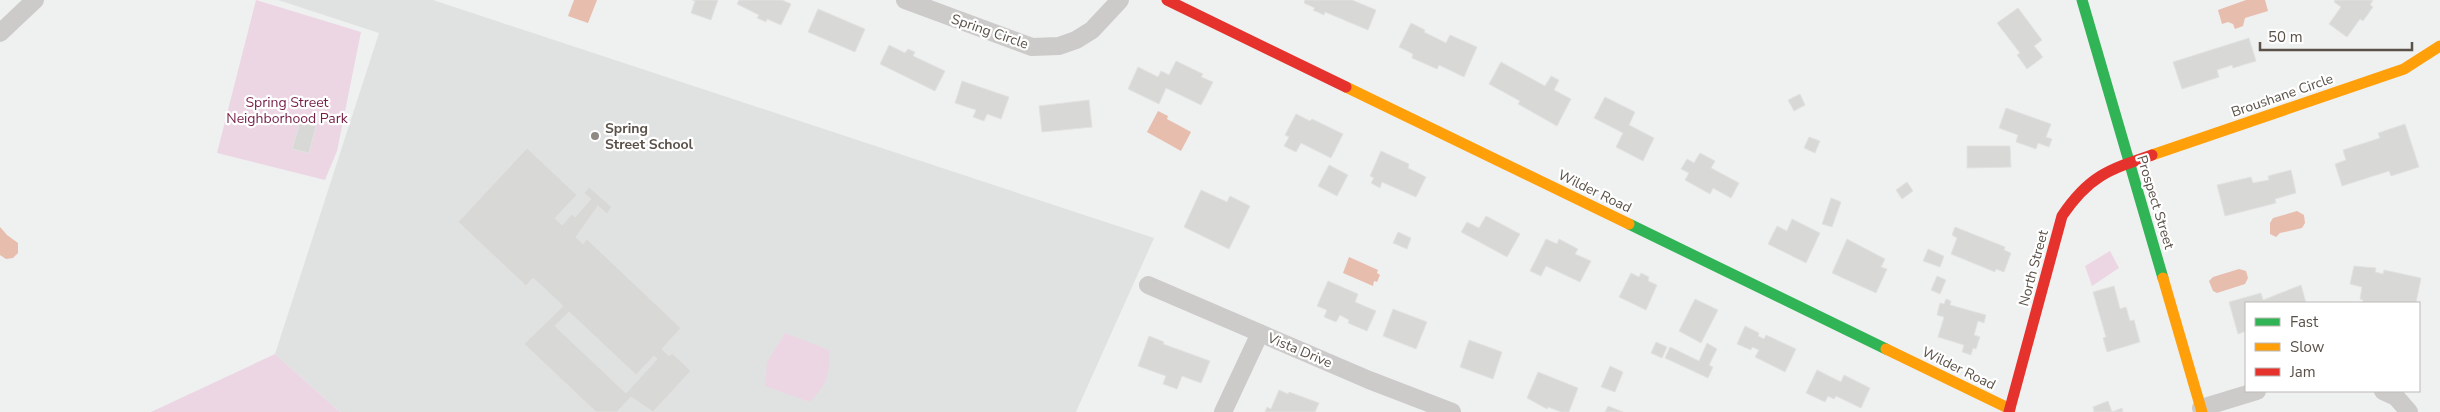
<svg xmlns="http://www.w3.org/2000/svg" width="2440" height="412" font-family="'Nunito Sans',sans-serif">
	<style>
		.education { fill: #e0e2e2 }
		.green { fill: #ecd6e3 }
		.water { fill: #e7bdae }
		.building { fill: #d8d8d7; stroke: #e2e2e1; fill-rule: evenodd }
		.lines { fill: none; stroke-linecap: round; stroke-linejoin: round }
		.street { stroke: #cdcbca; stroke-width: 18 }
		.fast { stroke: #30b455; stroke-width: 11 }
		.slow { stroke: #ff9f0a; stroke-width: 11 }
		.jam { stroke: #e5322d; stroke-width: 11 }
		.poi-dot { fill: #8e8983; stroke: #fff; stroke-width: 2 }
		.labels { text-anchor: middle; stroke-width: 4.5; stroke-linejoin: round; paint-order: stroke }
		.street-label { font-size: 14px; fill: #5a5148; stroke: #fff }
		.park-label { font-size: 14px; fill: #741f45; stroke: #fff }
		.poi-label { font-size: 14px; font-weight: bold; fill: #5a5148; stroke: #fff; text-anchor: start }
	</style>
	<rect width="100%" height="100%" fill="#eff0f0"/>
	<!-- education -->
	<path class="education" d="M278,0H433L1154,238L1076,412H340L275,354L379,33Z"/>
	<!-- green -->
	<path class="green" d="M256,0L361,32L337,151L325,180L217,153Z
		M2110,251L2119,268L2092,286L2085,266Z
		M785,333L829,350C830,375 828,383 810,402L765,386L767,362Z
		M275,354L340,412H151Z"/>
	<!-- water -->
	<path class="water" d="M574,0H597L588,23L568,16Z
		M2246,0H2265L2268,11L2245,18L2243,26L2235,29L2233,24L2228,22L2222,24L2218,10Z
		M1158,111L1168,116L1167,119L1191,132L1181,151L1147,132Z
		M2297,211L2304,215L2305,223L2302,228L2280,233L2276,237L2270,234V223L2273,218Z
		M0,227L7,235L18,243V253L13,258L6,259L0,255Z
		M1349,257L1378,270L1377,273L1380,275L1377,282L1374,281L1373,286L1343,273Z
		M2239,269L2246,271L2248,278L2245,284L2217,293L2213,291L2209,281L2213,277Z"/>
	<!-- building -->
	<path class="building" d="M692,0H718L711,20L691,13L695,1Z
		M739,0H782L791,4L781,25L767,19L766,22L757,18L759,15L737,4Z
		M1305,0H1352L1376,10L1368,30L1325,12L1324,15L1313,10L1315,8L1304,3Z
		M2335,0H2373L2370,5L2373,7L2363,21L2360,19L2347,37L2329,24L2341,7L2334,2Z
		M2018,8L2042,40L2034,46L2043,57L2027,69L2017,55L2020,53L1997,23Z
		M818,9L865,29L855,52L808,32Z
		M1411,23L1425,30L1424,32L1446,43L1450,35L1477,47L1464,77L1439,65L1437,69L1412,58L1413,54L1399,47Z
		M2249,38L2256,61L2233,68L2232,65L2217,70L2219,77L2182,89L2173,62Z
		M889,45L905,53L908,49L915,52L913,56L945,71L935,91L880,64Z
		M1176,61L1203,74L1201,77L1213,82L1201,105L1166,88L1159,104L1128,89L1138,67L1158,77L1161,71L1169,75Z
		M1501,62L1545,86L1551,76L1559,80L1554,90L1571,99L1557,126L1518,104L1520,101L1489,84Z
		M962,81L1009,97L1001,119L987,114L984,121L973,117L976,110L955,103Z
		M1800,94L1805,105L1794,111L1788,100Z
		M1605,97L1635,112L1629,125L1654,138L1643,161L1616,147L1623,133L1594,118Z
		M1089,100L1092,127L1042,132L1039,106Z
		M2006,108L2051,124L2046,137L2052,139L2049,147L2038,143L2036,149L2016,142L2018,135L1999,128Z
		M1296,114L1310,121L1312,119L1343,134L1331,158L1301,143L1296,152L1284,146L1289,137L1285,135Z
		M300,122L316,126L309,153L292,149Z
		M2405,124L2419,167L2391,176L2389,171L2342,186L2335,164L2346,160L2343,150L2380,138L2378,133Z
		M1809,137L1820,141L1815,153L1804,148Z
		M1967,146H2010L2011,167L1967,168Z
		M527,148L577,195L555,218L562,225L572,214L575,217L591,199L584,193L589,187L612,207L607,214L598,206L576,237L583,244L587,239L681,328L662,349L669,356L672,353L691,371L653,412L631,397L617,412H596L524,344L563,306L533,278L526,286L458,222ZM569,312L636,375L654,356L657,359L626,393L555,326Z
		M1381,151L1409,164L1408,168L1426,177L1416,197L1382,182L1380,188L1371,183L1374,178L1370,176Z
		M1700,153L1715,161L1711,168L1739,183L1731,198L1713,188L1710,194L1685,180L1689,173L1681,169L1687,159L1694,163Z
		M1329,165L1348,175L1337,196L1318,186Z
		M2291,170L2296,193L2275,199L2276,203L2225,216L2217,185L2251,177L2253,183L2269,180L2268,176Z
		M1907,182L1913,191L1902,199L1896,190Z
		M1201,190L1227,202L1230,196L1250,206L1229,249L1184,227Z
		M1831,198L1841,202L1832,227L1822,224Z
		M1486,216L1520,234L1507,257L1461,232L1467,222L1479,228Z
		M1792,219L1820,233L1806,263L1768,244L1777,226L1787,231Z
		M1955,227L2005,247L2004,250L2011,253L2004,272L1996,269L1995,272L1951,254L1957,238L1952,235Z
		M1398,232L1411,238L1407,249L1393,243Z
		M1546,239L1557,244L1559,239L1578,249L1575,254L1591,261L1580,282L1546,266L1541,276L1530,271Z
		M1847,239L1885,259L1881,267L1887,269L1876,293L1832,273Z
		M1928,249L1944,256L1940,267L1923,261Z
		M2354,266L2376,268L2375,272L2383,274L2384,270L2421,278L2416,303H2363V300L2360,299L2362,287L2350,284Z
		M1631,273L1639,277L1641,273L1649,277L1648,281L1657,285L1646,310L1619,297Z
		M1937,276L1946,280L1940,294L1931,290Z
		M1328,281L1358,294L1355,302L1376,311L1367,331L1348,323L1349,320L1340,315L1336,322L1324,317L1327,310L1317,306Z
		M2301,285L2306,303H2246V331L2238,334L2229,302L2261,293L2263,300Z
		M2114,286L2120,309L2126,307L2130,321L2134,320L2140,342L2107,352L2103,338L2106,337L2093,292Z
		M1695,299L1718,310L1701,343L1679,331Z
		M1946,299L1951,301L1950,305L1986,315L1984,323L1978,321L1974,335L1980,337L1976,349L1973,348L1971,355L1962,352L1964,345L1938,337L1944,317L1937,315L1940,303L1944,304Z
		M1393,309L1427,322L1416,349L1383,336Z
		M1745,326L1759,333L1758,336L1764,339L1766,335L1796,349L1785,372L1755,357L1759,350L1752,347L1751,350L1737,344Z
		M1149,336L1164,342L1163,344L1210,361L1201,383L1182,376L1177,389L1163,384L1166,376L1138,366Z
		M1469,340L1502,352L1493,379L1460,367Z
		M1656,342L1667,347L1662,358L1651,353Z
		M1707,343L1717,349L1709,365L1713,367L1708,378L1665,358L1670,347L1699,361Z
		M1610,366L1623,372L1615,392L1601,387Z
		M1817,370L1841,382L1844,375L1870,388L1861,408L1836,396L1834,399L1828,396L1825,402L1806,393Z
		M1538,372L1578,388L1569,412H1561L1548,407L1547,409L1527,398Z
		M1279,390L1288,394L1289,392L1319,403L1315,412H1265L1267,407L1271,409Z
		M2108,401L2112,412L2122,408L2123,412H2094L2093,407Z
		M1608,406L1623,412H1605Z"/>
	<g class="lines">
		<!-- street -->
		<path class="street" d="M905,0L1032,47L1059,46L1076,40L1092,30L1120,0
			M0,33L35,0
			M1148,285L1369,380L1452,412
			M2383,391L2396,397L2409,412
			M2201,408L2257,391
			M1223,412L1260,333"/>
		<!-- fast -->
		<path class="fast" d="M2082,0L2163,278
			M1629,224L1886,349"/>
		<!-- slow -->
		<path class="slow" d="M1346,87L1629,224
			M2152,155L2404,69L2440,46
			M2163,278L2202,412
			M1886,349L2010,409"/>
		<!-- jam -->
		<path class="jam" d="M1167,0L1346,87
			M2009,412L2062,216C2089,176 2108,170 2152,155"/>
	</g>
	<!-- markers -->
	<circle class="poi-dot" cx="595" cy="136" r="5"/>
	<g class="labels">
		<!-- street labels -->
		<g class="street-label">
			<text transform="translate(990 31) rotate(19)" y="5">Spring Circle</text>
			<text transform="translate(2282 95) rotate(-19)" y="5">Broushane Circle</text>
			<text transform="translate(1595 191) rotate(26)" y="5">Wilder Road</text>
			<text transform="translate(2156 202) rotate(73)" y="5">Prospect Street</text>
			<text transform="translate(2033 268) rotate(-75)" y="5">North Street</text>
			<text transform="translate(1300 350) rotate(23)" y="5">Vista Drive</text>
			<text transform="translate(1959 368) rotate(26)" y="5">Wilder Road</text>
		</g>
		<!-- park labels -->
		<g class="park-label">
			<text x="287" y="107">Spring Street<tspan x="287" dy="16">Neighborhood Park</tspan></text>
		</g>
		<!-- poi labels -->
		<g class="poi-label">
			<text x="605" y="133">Spring<tspan x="605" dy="16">Street School</tspan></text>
		</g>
	</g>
	<!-- legend -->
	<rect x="2245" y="302" width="175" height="90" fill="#ffffff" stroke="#bdb9b6"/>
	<rect x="2255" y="318" width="25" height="8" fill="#30b455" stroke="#bdb9b6"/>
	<text x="2290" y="327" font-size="15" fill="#5a5148">Fast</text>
	<rect x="2255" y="343" width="25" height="8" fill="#ff9f0a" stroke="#bdb9b6"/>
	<text x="2290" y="352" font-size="15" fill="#5a5148">Slow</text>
	<rect x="2255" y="368" width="25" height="8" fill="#e5322d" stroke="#bdb9b6"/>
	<text x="2290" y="377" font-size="15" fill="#5a5148">Jam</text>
	<!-- scale -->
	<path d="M2260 42v8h152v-8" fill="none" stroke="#5a5148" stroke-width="2.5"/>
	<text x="2268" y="42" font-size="15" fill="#5a5148" stroke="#ffffff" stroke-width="4" paint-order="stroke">50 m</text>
</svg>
